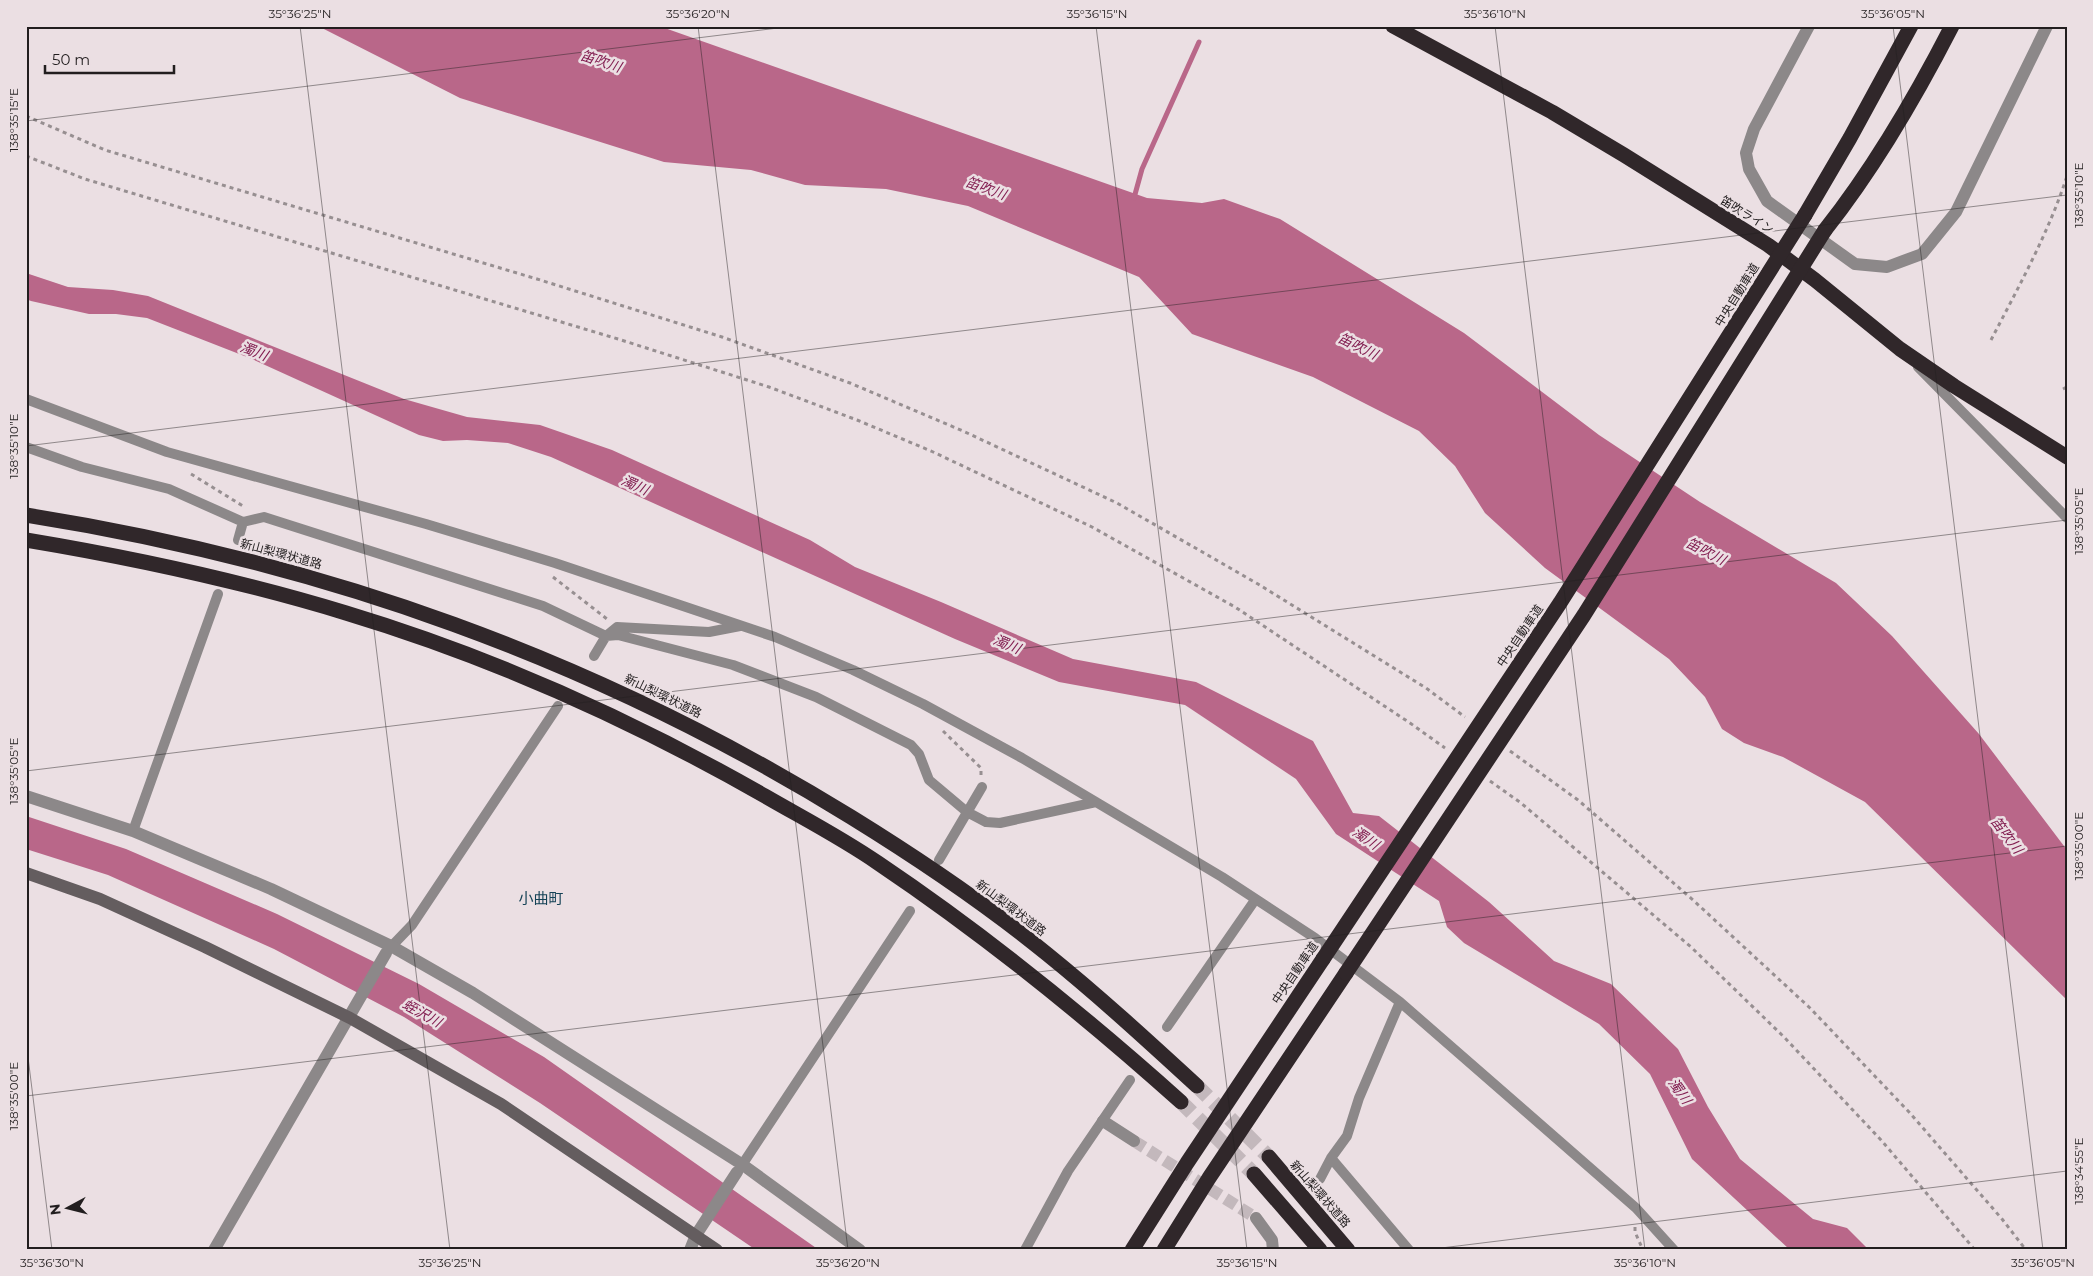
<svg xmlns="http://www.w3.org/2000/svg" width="2093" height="1276" font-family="Montserrat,'Noto Sans JP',sans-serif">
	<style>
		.water { fill: #b96789 }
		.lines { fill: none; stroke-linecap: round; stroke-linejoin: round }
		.stream { stroke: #b96789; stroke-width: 5 }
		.street-tunnel { stroke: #c3b8bc; stroke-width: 12; stroke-dasharray: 12 6; stroke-linecap: butt }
		.highway-tunnel { stroke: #c3b8bc; stroke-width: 15; stroke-dasharray: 15 8; stroke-linecap: butt }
		.path { stroke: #978f91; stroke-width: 3; stroke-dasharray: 4 4; stroke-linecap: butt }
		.lane { stroke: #8c8889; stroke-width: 10 }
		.street { stroke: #8c8889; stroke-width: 12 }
		.secondary { stroke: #645d5f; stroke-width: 12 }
		.highway { stroke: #30272a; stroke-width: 15 }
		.highway-bridge { stroke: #30272a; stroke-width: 15 }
		.ticks { fill: none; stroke: #221e1f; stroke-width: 1; stroke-opacity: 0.45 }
		.labels { text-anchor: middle; stroke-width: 5; stroke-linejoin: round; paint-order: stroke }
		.street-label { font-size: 12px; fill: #221e1f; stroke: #ebdfe3 }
		.water-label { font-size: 14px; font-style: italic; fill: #821d50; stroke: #ebdfe3 }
		.quarter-label { font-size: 15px; fill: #144256; stroke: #ebdfe3 }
		.neatline { fill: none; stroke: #221e1f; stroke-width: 2 }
		.ticks-label { font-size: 12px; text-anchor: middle; fill: #221e1f }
	</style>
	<rect width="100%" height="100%" fill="#ebdfe3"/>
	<!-- water -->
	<path class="water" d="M318,26H659L1147,198L1202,203L1224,199L1280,219L1464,333L1599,435L1700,502L1836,583L1892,636L1979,734L2067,850V1000L1865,802L1783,757L1744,743L1722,729L1705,697L1669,659L1545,568L1485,513L1455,466L1419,431L1313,377L1192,334L1139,277L968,206L886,189L805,185L751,170L664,162L460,98Z
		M26,273L68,287L113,290L148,296L404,399L467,417L540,425L612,450L810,540L855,567L941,602L1073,659L1196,682L1313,741L1353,813L1379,816L1489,902L1554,961L1611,984L1678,1049L1708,1107L1740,1159L1813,1219L1847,1228L1869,1250L1789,1249L1692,1159L1650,1074L1599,1024L1464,943L1447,927L1439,901L1336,834L1296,779L1185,705L1059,682L955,639L551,457L508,443L467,440L443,441L419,435L252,359L147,318L116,314H89L31,301L26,299Z
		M26,816L126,849L277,914L419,984L544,1057L819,1250H756L540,1103L404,1017L274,949L108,875L26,849Z"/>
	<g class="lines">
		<!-- stream -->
		<path class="stream" d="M1134,198L1142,169L1199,42"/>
		<!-- street-tunnel -->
		<path class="street-tunnel" d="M1134,1141L1256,1218"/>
		<!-- highway-tunnel -->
		<path class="highway-tunnel" d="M1197,1086L1269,1157
			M1181,1102L1254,1174"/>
		<!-- path -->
		<path class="path" d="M26,116L105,150L537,279L722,337L850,383L963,431L1117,503L1258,584L1426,688L1465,717
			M26,156L85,179L618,339L769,387L857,420L931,451L1092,527L1235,607L1410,723L1445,748
			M1991,340C2018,288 2049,232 2067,176
			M2063,389L2067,387
			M191,474L243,506
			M553,577L607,619
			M943,731L981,768V776
			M1510,751L1578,800L1693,900L1810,1008L1909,1112L2002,1219L2026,1250
			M1490,781L1521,803L1691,947L1784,1037L1881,1140L1975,1250
			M1635,1227V1232L1643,1250"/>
		<!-- lane -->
		<path class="lane" d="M1918,367L2067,518
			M26,399L167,452L426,524L555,563L775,637L853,670L923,704L1022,758L1096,802L1222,877L1315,938L1400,1002L1636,1208L1674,1250
			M26,447L82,467L169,489L243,522
			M238,540L243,522L264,517L543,606L606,636L618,635L733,665L816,697L911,745L919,754L929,780L967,812L986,822L1000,823L1096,802
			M594,656L606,636L617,627L709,632L740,626
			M133,831L218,594
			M939,860L982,787
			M388,950L412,925L558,706
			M1167,1027L1255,900
			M1331,1158L1409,1250
			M738,1171L910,911
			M1320,1179L1331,1158L1347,1136L1359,1098L1400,1002
			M1025,1250L1068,1171L1130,1080"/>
		<!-- street -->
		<path class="street" d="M1809,26L1754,129L1746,153L1749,169L1767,201L1855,264L1887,267L1922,254L1956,212L2047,26
			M26,796L133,831L271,889L391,946L473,993L743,1165L860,1250
			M1103,1121L1134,1141
			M1256,1218L1272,1240L1273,1250
			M214,1250L386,953
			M690,1250L696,1235L737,1172"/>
		<!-- secondary -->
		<path class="secondary" d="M26,873L100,899L205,947L350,1018L501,1104L717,1250"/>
		<!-- highway -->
		<path class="highway" d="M1393,26L1552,112L1624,155L1768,245L1815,280L1900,349L1954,386L2067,457
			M1805,215L1850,138L1911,26
			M1825,230C1875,167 1915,98 1952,26
			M26,515C323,562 595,659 851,817C919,859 986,904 1047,954C1099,996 1148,1041 1197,1086
			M26,540C134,558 241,581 346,613C492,657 632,720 765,796C803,818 842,838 878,863C985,935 1085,1016 1181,1102
			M1269,1157L1348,1250
			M1254,1174L1320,1250
			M1132,1250L1187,1163L1323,959
			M1164,1250L1209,1178L1346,973"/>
		<!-- highway-bridge -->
		<path class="highway-bridge" d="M1323,959L1560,603L1805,215
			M1346,973L1584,615L1825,230"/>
	</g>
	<!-- ticks -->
	<path class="ticks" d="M300,26L450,1250M698,26L848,1250M1096,26L1247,1250M1495,26L1645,1250M1893,26L2043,1250M26,121L794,26M26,446L2067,195M26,771L2067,520M26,1041L52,1250M26,1096L2067,846M1425,1250L2067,1171"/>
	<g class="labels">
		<!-- street labels -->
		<g class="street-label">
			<text transform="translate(1747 215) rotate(32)" y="4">笛吹ライン</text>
			<text transform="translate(1737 295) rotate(-58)" y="4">中央自動車道</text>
			<text transform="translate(281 554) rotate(15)" y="4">新山梨環状道路</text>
			<text transform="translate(1520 636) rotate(-56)" y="4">中央自動車道</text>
			<text transform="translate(663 696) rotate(26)" y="4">新山梨環状道路</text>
			<text transform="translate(1011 908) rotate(37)" y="4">新山梨環状道路</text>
			<text transform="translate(1295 973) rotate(-56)" y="4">中央自動車道</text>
			<text transform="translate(1320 1194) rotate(49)" y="4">新山梨環状道路</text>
		</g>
		<!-- water labels -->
		<g class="water-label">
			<text transform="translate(601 61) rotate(18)" y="5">笛吹川</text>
			<text transform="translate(986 188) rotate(20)" y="5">笛吹川</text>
			<text transform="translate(1358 346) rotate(26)" y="5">笛吹川</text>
			<text transform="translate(254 351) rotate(21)" y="5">濁川</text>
			<text transform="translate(635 485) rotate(24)" y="5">濁川</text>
			<text transform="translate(1706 551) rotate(27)" y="5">笛吹川</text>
			<text transform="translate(1007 644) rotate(23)" y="5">濁川</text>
			<text transform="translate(2007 835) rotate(53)" y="5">笛吹川</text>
			<text transform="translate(1366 838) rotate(34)" y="5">濁川</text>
			<text transform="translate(422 1013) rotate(29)" y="5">蛭沢川</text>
			<text transform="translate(1680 1091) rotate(55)" y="5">濁川</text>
		</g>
		<!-- quarter labels -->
		<g class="quarter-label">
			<text x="541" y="904">小曲町</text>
		</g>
	</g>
	<!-- border -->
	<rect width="2093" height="1276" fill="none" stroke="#ebdfe3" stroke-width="55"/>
	<!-- north arrow -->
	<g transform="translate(68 1208) rotate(263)" stroke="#ebdfe3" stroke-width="4" paint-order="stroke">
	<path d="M0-4L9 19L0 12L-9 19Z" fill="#221e1f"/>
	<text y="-8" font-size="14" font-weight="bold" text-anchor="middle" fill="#221e1f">N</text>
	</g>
	<!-- scale -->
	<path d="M45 65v8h129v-8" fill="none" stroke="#221e1f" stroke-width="2.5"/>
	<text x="52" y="65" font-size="15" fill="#221e1f" stroke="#ebdfe3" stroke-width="4" paint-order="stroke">50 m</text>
	<rect x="28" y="28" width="2038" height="1220" class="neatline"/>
	<g class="ticks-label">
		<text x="300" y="18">35°36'25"N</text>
		<text x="698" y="18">35°36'20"N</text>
		<text x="1097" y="18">35°36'15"N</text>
		<text x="1495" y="18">35°36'10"N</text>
		<text x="1893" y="18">35°36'05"N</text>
		<text transform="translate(14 120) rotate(-90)" y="4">138°35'15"E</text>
		<text transform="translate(2079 195) rotate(-90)" y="4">138°35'10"E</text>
		<text transform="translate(14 446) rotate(-90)" y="4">138°35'10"E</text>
		<text transform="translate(2079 521) rotate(-90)" y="4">138°35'05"E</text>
		<text transform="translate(14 771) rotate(-90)" y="4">138°35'05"E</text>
		<text transform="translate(2079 846) rotate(-90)" y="4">138°35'00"E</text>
		<text transform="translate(14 1096) rotate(-90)" y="4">138°35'00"E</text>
		<text transform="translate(2079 1171) rotate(-90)" y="4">138°34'55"E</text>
		<text x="52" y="1267">35°36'30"N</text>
		<text x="450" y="1267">35°36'25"N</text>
		<text x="848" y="1267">35°36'20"N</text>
		<text x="1247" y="1267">35°36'15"N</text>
		<text x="1645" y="1267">35°36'10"N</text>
		<text x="2043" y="1267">35°36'05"N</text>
	</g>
</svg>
